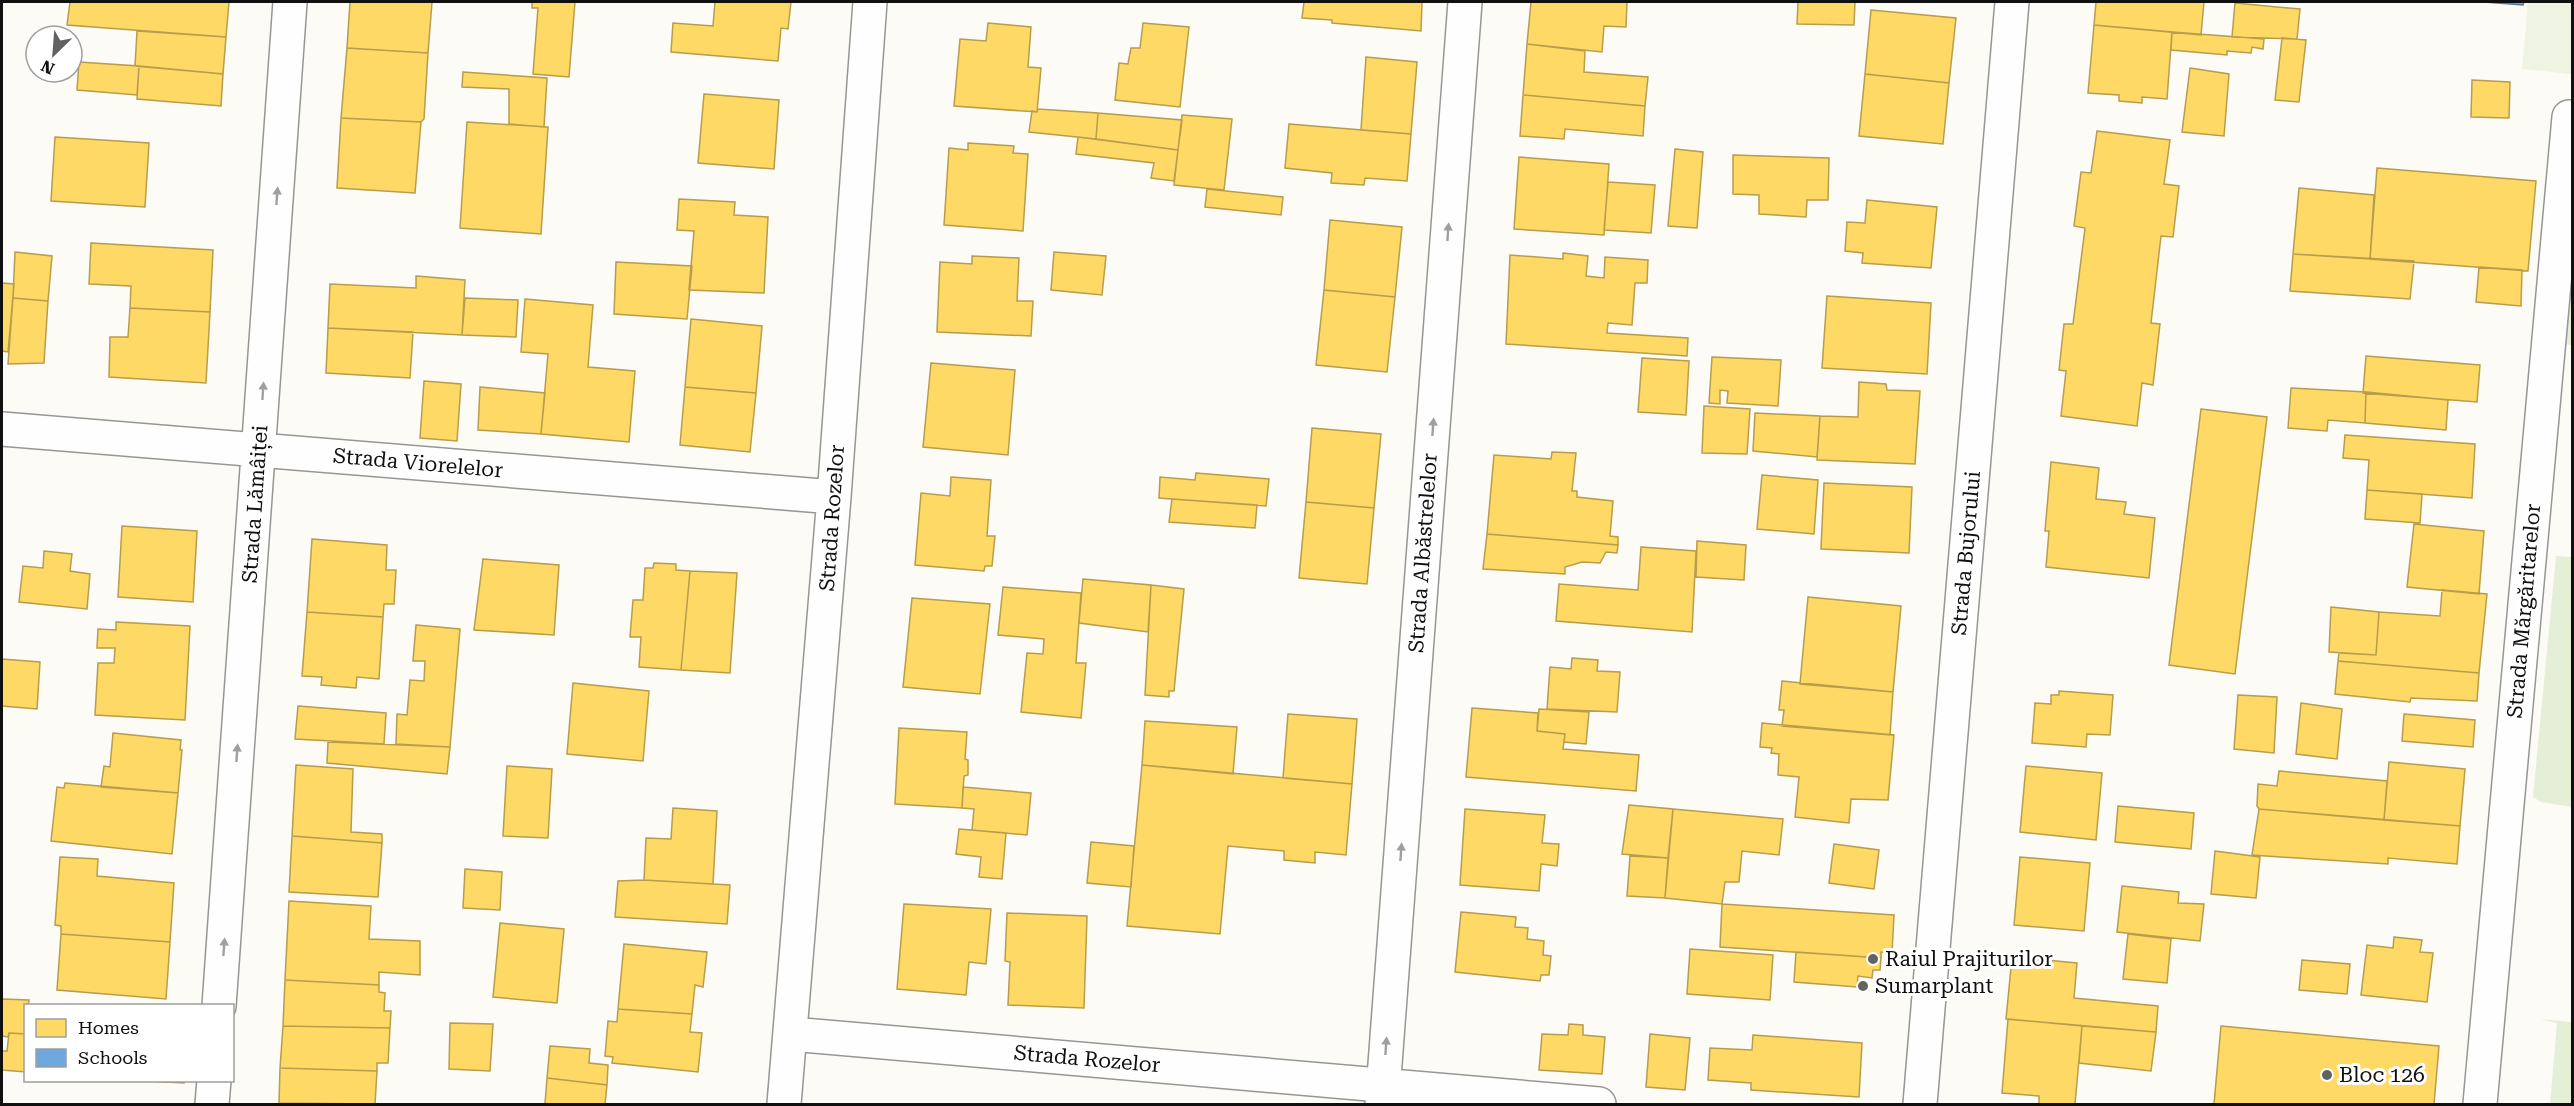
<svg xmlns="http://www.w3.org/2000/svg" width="2574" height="1106" font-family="'Roboto Serif',serif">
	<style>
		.green { fill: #e5efd8 }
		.pitch { fill: #eef3e2 }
		.homes { fill: #ffd966; stroke: #b79d4c; stroke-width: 1.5 }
		.schools { fill: #6fa8dc; stroke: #527a9f; stroke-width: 1.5 }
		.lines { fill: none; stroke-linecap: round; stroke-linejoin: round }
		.street-casing { stroke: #969694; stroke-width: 36 }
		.street { stroke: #fffefe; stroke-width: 33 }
		.oneway { fill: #9f9f9f }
		.poi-dot { fill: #636260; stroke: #fff; stroke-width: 2 }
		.labels { text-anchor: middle; stroke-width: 6; stroke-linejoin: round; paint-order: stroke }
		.street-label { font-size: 21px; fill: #101010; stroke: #fff }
		.poi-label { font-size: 21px; fill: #101010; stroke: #fff; text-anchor: start }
	</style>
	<rect width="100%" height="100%" fill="#fcfbf6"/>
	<!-- green -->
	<path class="green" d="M2572,201V345L2561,344Z
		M2556,556L2572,557V807L2541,802L2533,797Z
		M2540,1019L2572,1022V1104H2550L2557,1023Z"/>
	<!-- pitch -->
	<path class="pitch" d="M2528,2H2572V74L2522,69Z"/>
	<!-- homes -->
	<path class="homes" d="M70,2H229L226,37L67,25Z
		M350,2H432L428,53L347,48Z
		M532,2H575L569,77L533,74L538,8H532Z
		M715,2H791L788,29L781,28L778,61L671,52L673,23L713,26Z
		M1304,2H1422L1421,31L1332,23V20L1302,18Z
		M1531,2H1627L1626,27L1604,26L1602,52L1527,44Z
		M1798,2H1855L1854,25L1797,24Z
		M2096,2H2204L2201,35L2094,25Z
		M2235,3L2300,9L2297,39L2232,37Z
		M1871,10L1956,18L1949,83L1865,74Z
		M988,23L1031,27L1028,67L1041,68L1037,112L954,106L960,39L986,41Z
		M1143,23L1189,27L1180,107L1115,100L1119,63L1128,64L1131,48H1140Z
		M2094,25L2172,32L2167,99L2142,97V103L2119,101V95L2088,93Z
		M137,31L226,37L223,74L135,66Z
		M2172,32L2264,39L2263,49L2252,47L2251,53L2227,51V55L2171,50Z
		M2282,38L2306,40L2299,102L2275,100Z
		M1527,44L1585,51L1584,72L1648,77L1645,106L1523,95Z
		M347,48L428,53L424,119L421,122L341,118Z
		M1366,57L1417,62L1411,134L1361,130Z
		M79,62L139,66L137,95L77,90Z
		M139,66L223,74L221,106L137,99Z
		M2190,68L2229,74L2224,136L2182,132Z
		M463,72L547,78L544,127L509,124V89L462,87Z
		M1865,74L1949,83L1943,144L1859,136Z
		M2472,80L2510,82L2509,118L2471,117Z
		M704,94L779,100L774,169L698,163Z
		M1523,95L1645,106L1643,136L1565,129L1564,139L1520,136Z
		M1038,109L1098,113L1096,139L1029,132L1032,111L1037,112Z
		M1098,113L1182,120L1178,150L1096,139Z
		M1182,115L1232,119L1224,190L1174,185Z
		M341,118L421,122L415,193L337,188Z
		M467,122L548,127L541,234L460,228Z
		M1289,124L1411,134L1407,181L1365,178L1364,185L1331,183L1332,173L1285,168Z
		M2097,131L2170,140L2164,184L2179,186L2173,237L2161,236L2151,323L2160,324L2153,385L2142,383L2137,426L2061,416L2066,371L2059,370L2064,324H2073L2085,228L2074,226L2081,172L2091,173Z
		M55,137L149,143L145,207L51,201Z
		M1078,137L1178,150L1174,181L1151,178L1154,163L1076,154Z
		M968,143L1014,146L1013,153L1028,154L1023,231L944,225L949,148L968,150Z
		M1675,149L1703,152L1697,228L1668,226Z
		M1733,155L1829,158L1828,200H1807L1806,217L1759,214V195L1733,194Z
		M1519,157L1609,164L1604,235L1514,229Z
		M2377,168L2536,181L2528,271L2370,259Z
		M1608,182L1655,185L1651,233L1604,230Z
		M2299,188L2374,195L2370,259L2293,254Z
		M1207,189L1283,197L1281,215L1205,207Z
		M679,199L735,202L734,215L768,217L764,293L689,290L694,231L677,230Z
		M1867,200L1937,207L1931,268L1862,263L1863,253L1845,251L1847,222L1865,223Z
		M1330,220L1402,227L1395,297L1324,290Z
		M91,243L213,250L210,312L130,308L131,286L89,284Z
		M15,252L52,256L48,301L13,298Z
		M1054,252L1106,256L1102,295L1051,290Z
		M1563,253L1588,256L1586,276L1604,278L1605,257L1648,260L1647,283H1635L1632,325L1608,323L1607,333L1688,338L1687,356L1506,344L1510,255L1563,259Z
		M2293,254L2414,261L2410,299L2290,291Z
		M972,256L1019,258L1017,301H1033L1031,336L937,332L940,262L972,264Z
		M616,262L692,266L687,319L614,314Z
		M2479,267L2522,270L2521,306L2476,302Z
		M416,276L465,280L462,335L328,328L330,284L416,288Z
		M2,283L14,284L8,352L2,351Z
		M1324,290L1395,297L1387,372L1316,365Z
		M1827,296L1931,303L1927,374L1822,368Z
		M13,298L48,301L44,363L8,364Z
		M465,298L518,300L516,337L462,335Z
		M525,299L593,305L588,367L635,371L629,442L541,434L548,354L521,352Z
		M130,308L210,312L206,383L109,377L110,337H128Z
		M691,319L762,326L756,393L685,387Z
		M328,328L413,332L410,378L326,373Z
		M2366,356L2480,365L2477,402L2363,393Z
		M1712,357L1781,360L1778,406L1727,403L1728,391L1720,390V404L1709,403Z
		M1642,358L1689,361L1686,415L1638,412Z
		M931,363L1015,370L1008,455L923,447Z
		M424,381L461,384L457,441L420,438Z
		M1859,382L1886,384L1887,390L1920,391L1915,464L1817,460L1820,416L1858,417Z
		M480,387L545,393L541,434L478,430Z
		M685,387L756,393L750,452L680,445Z
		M2291,388L2366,392L2365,423L2328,420L2327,431L2288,428Z
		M2366,392L2448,400L2446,430L2365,423Z
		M1704,406L1750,409L1747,454L1702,453Z
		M2201,409L2267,417L2235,674L2169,665Z
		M1755,413L1820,416L1817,457L1753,451Z
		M1312,428L1381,434L1374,508L1306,502Z
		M2345,435L2475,444L2472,498L2367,490L2369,460L2343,458Z
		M1552,452L1576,453L1572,491H1577V497L1613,501L1610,536L1618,537V545L1487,534L1494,455L1551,459Z
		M2051,462L2099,468L2096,499L2126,502L2124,514L2155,518L2149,578L2046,567L2049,531H2045Z
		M1196,473L1269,479L1266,506L1159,498L1160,477L1195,480Z
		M1762,475L1818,480L1814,534L1757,529Z
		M951,477L991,480L987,536H995L992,566H985L984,571L915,565L921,493L950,496Z
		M1824,483L1912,487L1909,553L1821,549Z
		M2367,490L2422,494L2420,523L2365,519Z
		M1172,499L1257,505L1255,528L1169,522Z
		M1306,502L1374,508L1367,584L1299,578Z
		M2414,524L2484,531L2479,594L2407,587Z
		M122,526L197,531L193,602L118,597Z
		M1487,534L1618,545L1617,553L1606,552L1600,563L1582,562L1565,567V574L1483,569Z
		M312,539L387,545L386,570H396L394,604H384L383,617L307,612Z
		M1697,541L1746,545L1744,580L1696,577Z
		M1641,547L1696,551L1692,632L1556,621L1559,584L1638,590Z
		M44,551L72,554L70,571L90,574L87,609L19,602L23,566L43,568Z
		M483,559L559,565L554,635L474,630Z
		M654,563L676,564V570L690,571L681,670L639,667L641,637H630L633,600H643L645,568H653Z
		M690,571L737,573L730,673L681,670Z
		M1083,579L1151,585L1148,632L1079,623Z
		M1151,585L1184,589L1174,691H1169V697L1145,695Z
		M1003,587L1081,593L1076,663H1086L1081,718L1021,712L1027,653L1043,654L1044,639L998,635Z
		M2442,590L2487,594L2479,673L2338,661L2339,653L2376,655L2379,612L2440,616Z
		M1808,597L1901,606L1893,692L1800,684Z
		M912,598L990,604L980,694L903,687Z
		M2331,607L2379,612L2376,655L2329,652Z
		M307,612L383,617L379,679L357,677L356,688L321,685L322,677L302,676Z
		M116,622L190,626L185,720L95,715L98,663H114L115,648H97L98,629L116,630Z
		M416,625L460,629L450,747L396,744L397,714L407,715L410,680L424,681L425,661H413Z
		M1572,658L1598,660L1597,671L1620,672L1617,712L1547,709L1550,667L1571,669Z
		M2,659L40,662L37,709L2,706Z
		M2338,661L2479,673L2477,701L2411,698L2410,702L2335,694Z
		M1782,681L1893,692L1890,735L1782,726L1784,710H1779Z
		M573,683L649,691L643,761L567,754Z
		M2059,691L2113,695L2110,735L2087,734L2086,747L2032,743L2035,703L2051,704V695H2059Z
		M2238,695L2277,697L2274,753L2234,749Z
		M2301,703L2342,709L2337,759L2296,754Z
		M298,706L386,713L384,744L295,739Z
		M1472,708L1538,713L1537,731L1565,734L1563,749L1639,755L1636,791L1466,777Z
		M1539,709L1589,712L1586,744L1564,742L1565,734L1537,731Z
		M1288,714L1357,719L1352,784L1283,778Z
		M2404,714L2475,720L2473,747L2402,741Z
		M1145,721L1237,727L1233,774L1142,765Z
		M1762,723L1894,735L1888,800L1851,799L1849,823L1795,817L1799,777L1778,775L1779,754L1771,753L1772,748L1760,747Z
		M899,728L967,732L965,759L968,760V775L964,776L962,808L895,804Z
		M113,733L181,740L180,750H182L178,793L101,787L104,766L110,767Z
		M328,742L450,747L447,774L327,763Z
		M2389,762L2465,769L2460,826L2384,820Z
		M296,765L353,769L351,832L382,834V843L292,836Z
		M1142,765L1352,784L1346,855L1315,852V863L1284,860V851L1228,846L1220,934L1127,926Z
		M507,766L552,769L548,838L503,836Z
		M2026,766L2102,773L2096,840L2020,832Z
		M2279,771L2387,781L2384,820L2259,809L2257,806L2258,784L2277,786Z
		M65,783L178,793L172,854L51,841L57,787L64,788Z
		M963,787L1031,793L1027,835L972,830L974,809L962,808Z
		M1629,805L1673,809L1668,858L1622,854Z
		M2118,806L2194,813L2191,849L2115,842Z
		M673,808L717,811L713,884L644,880L646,838L671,839Z
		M1465,809L1545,815L1542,843L1559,844L1557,866L1541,864L1539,891L1460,885Z
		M1673,809L1783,819L1779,855L1742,851L1739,882H1725L1722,904L1665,898Z
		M2259,809L2460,826L2457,864L2388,858V864L2252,855Z
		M959,829L1006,833L1002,879L979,877L981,857L956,854Z
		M292,836L382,843L378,897L289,892Z
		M1091,842L1134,846L1131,887L1087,883Z
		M1834,844L1879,850L1874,889L1829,883Z
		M2215,851L2260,857L2256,898L2211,894Z
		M1630,856L1668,858L1665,898L1627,896Z
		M60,857L98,859L97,876L174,883L170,942L61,934V926L55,925Z
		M2020,857L2090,863L2084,931L2014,925Z
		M465,869L502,872L500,910L463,908Z
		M644,880L730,885L727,924L615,917L618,881Z
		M2122,886L2179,892L2178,903L2204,904L2200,941L2117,932Z
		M289,901L371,906L369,939L420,941V975L379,972V985L285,980Z
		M904,904L991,909L986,964L969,962L966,995L897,989Z
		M1722,904L1894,915L1892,953L1881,952V958L1720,947Z
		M1461,912L1516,917L1515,927L1528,928L1527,939L1544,941L1543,955L1551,956L1549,975H1541L1540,981L1455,972Z
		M1007,913L1087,916L1084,1008L1008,1005L1010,962L1005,961Z
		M500,923L564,929L557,1003L493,997Z
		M61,934L170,942L166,999L57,990Z
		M2128,934L2171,939L2167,983L2123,979Z
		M2394,937L2422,940L2420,952L2433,953L2427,1002L2361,995L2367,945L2393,948Z
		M624,944L707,952L703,987L695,985L692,1014L618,1009Z
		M1690,949L1773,955L1770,1000L1687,994Z
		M1796,952L1881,958L1880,970H1873L1872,978L1858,976L1857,987L1794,982Z
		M2012,957L2077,963L2074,998L2158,1006L2156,1032L2006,1019Z
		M2302,960L2350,964L2347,994L2299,990Z
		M285,980L379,985V992L385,993L384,1011H391L390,1028L283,1026Z
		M2,999L29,1000L28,1006H26L25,1034L9,1033L8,1037L2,1036Z
		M618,1009L692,1014L690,1032L702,1033L698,1072L612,1063L613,1057L605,1056L608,1021L617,1022Z
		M2008,1019L2082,1026L2075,1104H2039V1096L2002,1093Z
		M450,1023L493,1024L490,1071L449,1069Z
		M1569,1024L1583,1025V1035L1605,1037L1602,1074L1539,1070L1542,1034L1568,1035Z
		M283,1026L390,1028L388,1063H377V1071L280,1068Z
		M2082,1026L2156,1032L2151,1071L2079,1063Z
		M2221,1026L2439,1046L2434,1104H2214Z
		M9,1033L26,1034V1072L2,1070V1051H7Z
		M1650,1034L1690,1038L1685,1090L1646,1087Z
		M1753,1035L1862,1043L1859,1097L1751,1090V1083L1708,1080L1710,1048L1752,1050Z
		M550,1046L590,1049L589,1063L608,1065L607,1085L547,1078Z
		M280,1068L377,1071L375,1104L279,1103Z
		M547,1078L607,1085L605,1104H545Z
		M126,1080H184V1083Z"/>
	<!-- schools -->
	<path class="schools" d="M2484,2H2524L2523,5Z"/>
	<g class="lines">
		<!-- street casing -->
		<g class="street-casing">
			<path id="street" d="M2,429L834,497
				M219,1006L290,2
				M791,1034L1599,1104
				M212,1104L214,1080
				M784,1104L834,497L870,2
				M1382,1104L1465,2
				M1920,1104L2012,2
				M2480,1104L2569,117"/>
		</g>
		<!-- street -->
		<use href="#street" class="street"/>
	</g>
	<!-- one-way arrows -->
	<defs><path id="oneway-solid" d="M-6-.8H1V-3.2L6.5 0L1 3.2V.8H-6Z" transform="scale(1.5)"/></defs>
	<g class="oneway">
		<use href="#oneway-solid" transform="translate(277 196) rotate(-86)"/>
		<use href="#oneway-solid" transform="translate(1448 232) rotate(-86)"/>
		<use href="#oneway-solid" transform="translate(263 391) rotate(-86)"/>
		<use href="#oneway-solid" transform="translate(1433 427) rotate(-86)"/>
		<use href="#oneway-solid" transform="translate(237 753) rotate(-86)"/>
		<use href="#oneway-solid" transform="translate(1401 852) rotate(-86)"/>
		<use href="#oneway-solid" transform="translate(224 947) rotate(-86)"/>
		<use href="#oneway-solid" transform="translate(1386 1046) rotate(-86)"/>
	</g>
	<!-- markers -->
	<g class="poi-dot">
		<circle cx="1873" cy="959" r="6"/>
		<circle cx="1863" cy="986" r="6"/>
		<circle cx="2327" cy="1075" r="6"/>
	</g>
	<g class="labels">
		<!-- street labels -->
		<g class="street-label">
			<text transform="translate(418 463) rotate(5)" y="7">Strada Viorelelor</text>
			<text transform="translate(255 504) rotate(-86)" y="7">Strada Lămâiței</text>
			<text transform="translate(832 518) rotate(-86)" y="7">Strada Rozelor</text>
			<text transform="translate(1423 553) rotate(-86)" y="7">Strada Albăstrelelor</text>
			<text transform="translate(1966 553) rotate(-85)" y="7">Strada Bujorului</text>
			<text transform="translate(2524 611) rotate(-85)" y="7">Strada Mărgăritarelor</text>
			<text transform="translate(1087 1059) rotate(5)" y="7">Strada Rozelor</text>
		</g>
		<!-- poi labels -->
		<g class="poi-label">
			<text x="1885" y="966">Raiul Prajiturilor</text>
			<text x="1875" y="993">Sumarplant</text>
			<text x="2339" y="1082">Bloc 126</text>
		</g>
	</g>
	<!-- border -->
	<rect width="2574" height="1106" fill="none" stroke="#101010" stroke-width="6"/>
	<!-- legend -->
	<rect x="24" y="1004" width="210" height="78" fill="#ffffff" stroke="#9f9f9f" stroke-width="1.5"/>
	<rect x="36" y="1019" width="30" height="18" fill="#ffd966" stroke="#9f9f9f" stroke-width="1.5"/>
	<text x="78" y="1034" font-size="18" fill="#101010">Homes</text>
	<rect x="36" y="1049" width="30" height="18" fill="#6fa8dc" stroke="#9f9f9f" stroke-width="1.5"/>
	<text x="78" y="1064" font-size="18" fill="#101010">Schools</text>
	<!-- north arrow -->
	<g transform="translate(54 54) rotate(205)"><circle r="28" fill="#ffffff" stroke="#9f9f9f" stroke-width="1.5"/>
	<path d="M0-4.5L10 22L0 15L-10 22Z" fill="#636260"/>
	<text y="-9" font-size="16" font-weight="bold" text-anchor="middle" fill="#101010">N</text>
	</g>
</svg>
